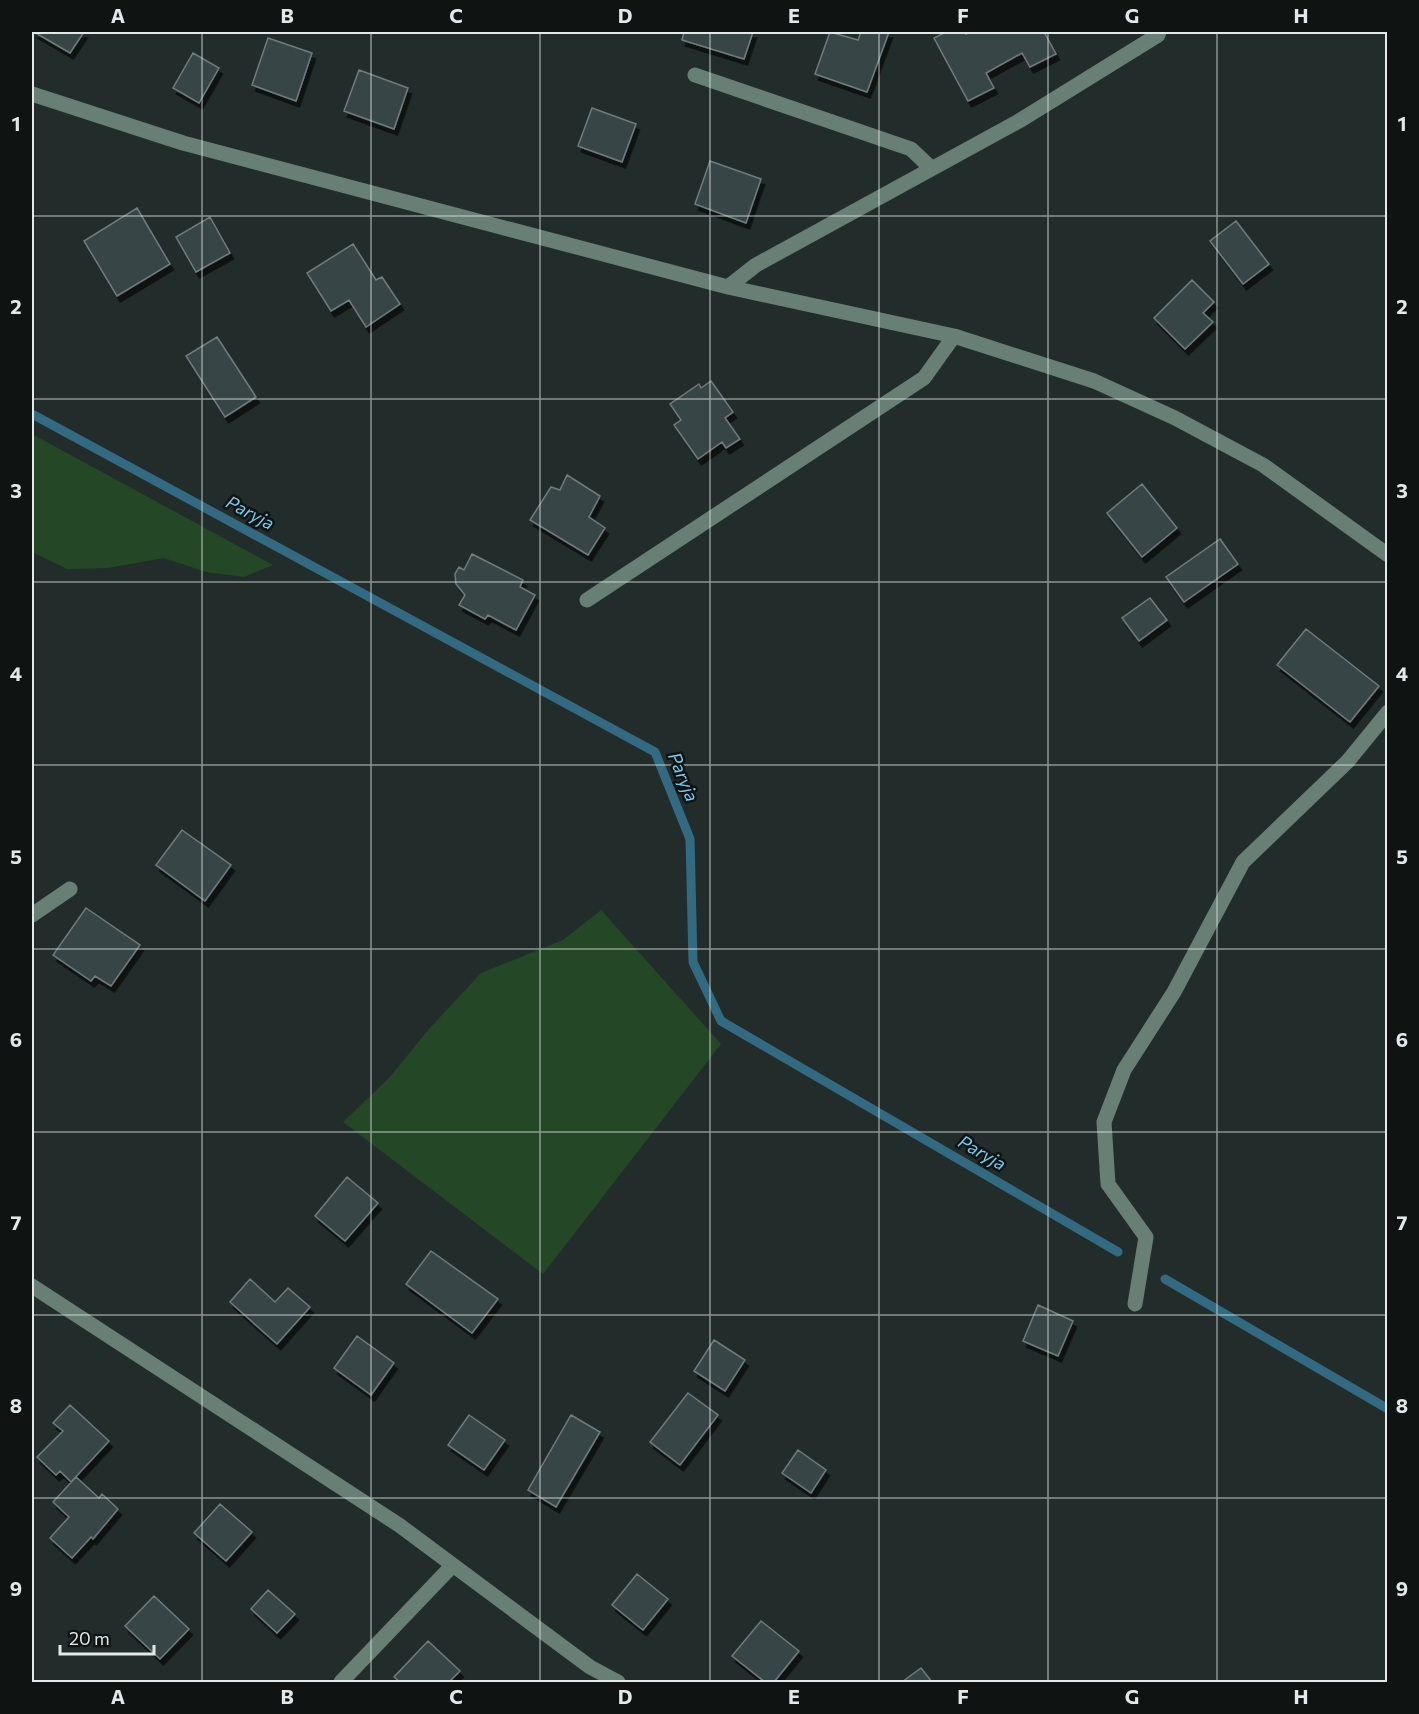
<svg xmlns="http://www.w3.org/2000/svg" width="1419" height="1714" font-family="Commissioner,sans-serif">
	<style>
		.green { fill: #244726 }
		.lines { fill: none; stroke-linecap: round; stroke-linejoin: round }
		.stream { stroke: #336a82; stroke-width: 9 }
		.building { fill: #394446; stroke: #6f7b7d; stroke-width: 1.5; filter: url(#shadow) }
		.minor { stroke: #677f74; stroke-width: 15 }
		.grid { fill: none; stroke: #e2e9e8; stroke-width: 1.5; stroke-opacity: 0.55 }
		.labels { text-anchor: middle; stroke-width: 5; stroke-linejoin: round; paint-order: stroke }
		.water-label { font-size: 18px; font-style: italic; fill: #75caf1; stroke: #0f1413 }
		.neatline { fill: none; stroke: #e2e9e8; stroke-width: 2 }
		.grid-label { font-size: 20px; text-anchor: middle; font-weight: bold; fill: #e2e9e8 }
	</style>
	<defs>
		<filter id="shadow"><feDropShadow dx="3.5" dy="6" stdDeviation="0" flood-color="#0009"/></filter>
	</defs>
	<rect width="100%" height="100%" fill="#222d2b"/>
	<!-- green -->
	<path class="green" d="M32,434L273,565L244,577L206,572L164,558L108,568L67,569L32,552Z
		M601,910L721,1044L543,1274L343,1122L390,1077L428,1030L481,973L563,940Z"/>
	<g class="lines">
		<!-- stream -->
		<path class="stream" d="M32,414L655,752L690,839L693,962L721,1021L1118,1252
			M1165,1279L1388,1409"/>
	</g>
	<!-- building -->
	<path class="building" d="M34,32H84L70,53Z
		M684,32H753L744,59L682,40Z
		M830,32L858,40L861,32H889L867,92L815,74Z
		M946,32H964L966,34L971,32H1044L1056,54L1030,67L1022,53L986,73L994,88L968,101L934,38Z
		M268,38L312,53L296,101L252,85Z
		M193,53L219,68L199,103L173,88Z
		M359,70L408,88L394,129L344,111Z
		M592,108L636,124L622,162L578,146Z
		M710,161L761,179L746,223L695,204Z
		M137,208L170,264L117,296L84,241Z
		M210,217L230,253L196,272L176,237Z
		M1236,221L1269,264L1243,284L1210,241Z
		M353,244L376,280L382,277L400,304L366,327L349,300L331,311L307,273Z
		M1192,280L1214,302L1203,313L1213,322L1185,349L1154,318Z
		M217,337L256,397L225,417L186,356Z
		M711,381L733,412L725,418L740,439L726,448L722,442L698,459L674,425L681,420L670,404L699,384L701,388Z
		M567,475L600,496L589,517L605,528L588,555L530,520L551,487L560,490Z
		M1142,484L1177,528L1142,557L1107,513Z
		M1220,539L1238,564L1184,602L1166,577Z
		M472,554L523,580L520,587L535,595L516,630L488,615L485,619L459,605L465,595L456,584L455,574L459,567L464,570Z
		M1150,598L1167,620L1139,641L1122,618Z
		M1306,629L1379,686L1350,722L1277,665Z
		M182,830L231,865L205,901L156,865Z
		M86,908L140,945L111,986L95,976L91,981L53,955Z
		M347,1177L378,1203L345,1241L315,1216Z
		M431,1251L498,1299L472,1333L406,1284Z
		M250,1279L275,1302L288,1288L310,1307L277,1344L230,1302Z
		M1038,1305L1073,1321L1058,1356L1023,1341Z
		M357,1336L394,1363L371,1395L334,1368Z
		M714,1340L745,1360L725,1391L694,1371Z
		M688,1393L718,1415L680,1465L650,1442Z
		M70,1405L109,1441L71,1482L60,1471L56,1475L37,1457L63,1431L53,1423Z
		M469,1415L505,1440L484,1470L448,1445Z
		M571,1415L600,1432L556,1507L528,1490Z
		M798,1450L826,1470L811,1493L782,1473Z
		M76,1477L99,1498L102,1494L118,1509L93,1539L91,1537L72,1558L50,1538L69,1517L53,1502Z
		M220,1504L252,1532L226,1561L194,1533Z
		M637,1574L668,1599L643,1630L612,1605Z
		M268,1590L295,1614L277,1633L251,1609Z
		M154,1596L189,1629L160,1659L125,1626Z
		M761,1621L799,1651L774,1682H765L732,1656Z
		M428,1641L460,1671L449,1682H400L394,1677Z
		M921,1668L932,1682H902Z"/>
	<g class="lines">
		<!-- minor -->
		<path class="minor" d="M695,75L911,149L931,168
			M32,94L183,143L728,287L954,336L1094,381L1175,418L1263,465L1388,555
			M728,287L756,265L1019,121L1158,35L1159,32
			M587,600L924,378L954,336
			M32,915L70,889
			M32,1286L399,1525L590,1667L618,1682
			M1135,1304L1146,1237L1108,1184L1104,1122L1124,1070L1174,992L1243,862L1348,761L1388,712
			M341,1682L452,1566"/>
	</g>
	<!-- grid -->
	<path class="grid" d="M202,32V1682M371,32V1682M540,32V1682M710,32V1682M879,32V1682M1048,32V1682M1217,32V1682M32,216H1388M32,399H1388M32,582H1388M32,765H1388M32,949H1388M32,1132H1388M32,1315H1388M32,1498H1388"/>
	<g class="labels">
		<!-- water labels -->
		<g class="water-label">
			<text transform="translate(250 513) rotate(28)" y="6">Paryja</text>
			<text transform="translate(683 777) rotate(68)" y="6">Paryja</text>
			<text transform="translate(982 1153) rotate(30)" y="6">Paryja</text>
		</g>
	</g>
	<!-- border -->
	<rect width="1419" height="1714" fill="none" stroke="#0f1413" stroke-width="66"/>
	<!-- scale -->
	<path d="M60 1645v9h94v-9" fill="none" stroke="#e2e9e8" stroke-width="3"/>
	<text x="69" y="1645" font-size="18" fill="#e2e9e8" stroke="#0f1413" stroke-width="4.5" paint-order="stroke">20 m</text>
	<rect x="33" y="33" width="1353" height="1648" class="neatline"/>
	<g class="grid-label">
		<text x="118" y="23">A</text>
		<text x="287" y="23">B</text>
		<text x="456" y="23">C</text>
		<text x="625" y="23">D</text>
		<text x="794" y="23">E</text>
		<text x="963" y="23">F</text>
		<text x="1132" y="23">G</text>
		<text x="1301" y="23">H</text>
		<text x="16" y="131">1</text>
		<text x="1402" y="131">1</text>
		<text x="16" y="314">2</text>
		<text x="1402" y="314">2</text>
		<text x="16" y="498">3</text>
		<text x="1402" y="498">3</text>
		<text x="16" y="681">4</text>
		<text x="1402" y="681">4</text>
		<text x="16" y="864">5</text>
		<text x="1402" y="864">5</text>
		<text x="16" y="1047">6</text>
		<text x="1402" y="1047">6</text>
		<text x="16" y="1230">7</text>
		<text x="1402" y="1230">7</text>
		<text x="16" y="1413">8</text>
		<text x="1402" y="1413">8</text>
		<text x="16" y="1596">9</text>
		<text x="1402" y="1596">9</text>
		<text x="118" y="1704">A</text>
		<text x="287" y="1704">B</text>
		<text x="456" y="1704">C</text>
		<text x="625" y="1704">D</text>
		<text x="794" y="1704">E</text>
		<text x="963" y="1704">F</text>
		<text x="1132" y="1704">G</text>
		<text x="1301" y="1704">H</text>
	</g>
</svg>
